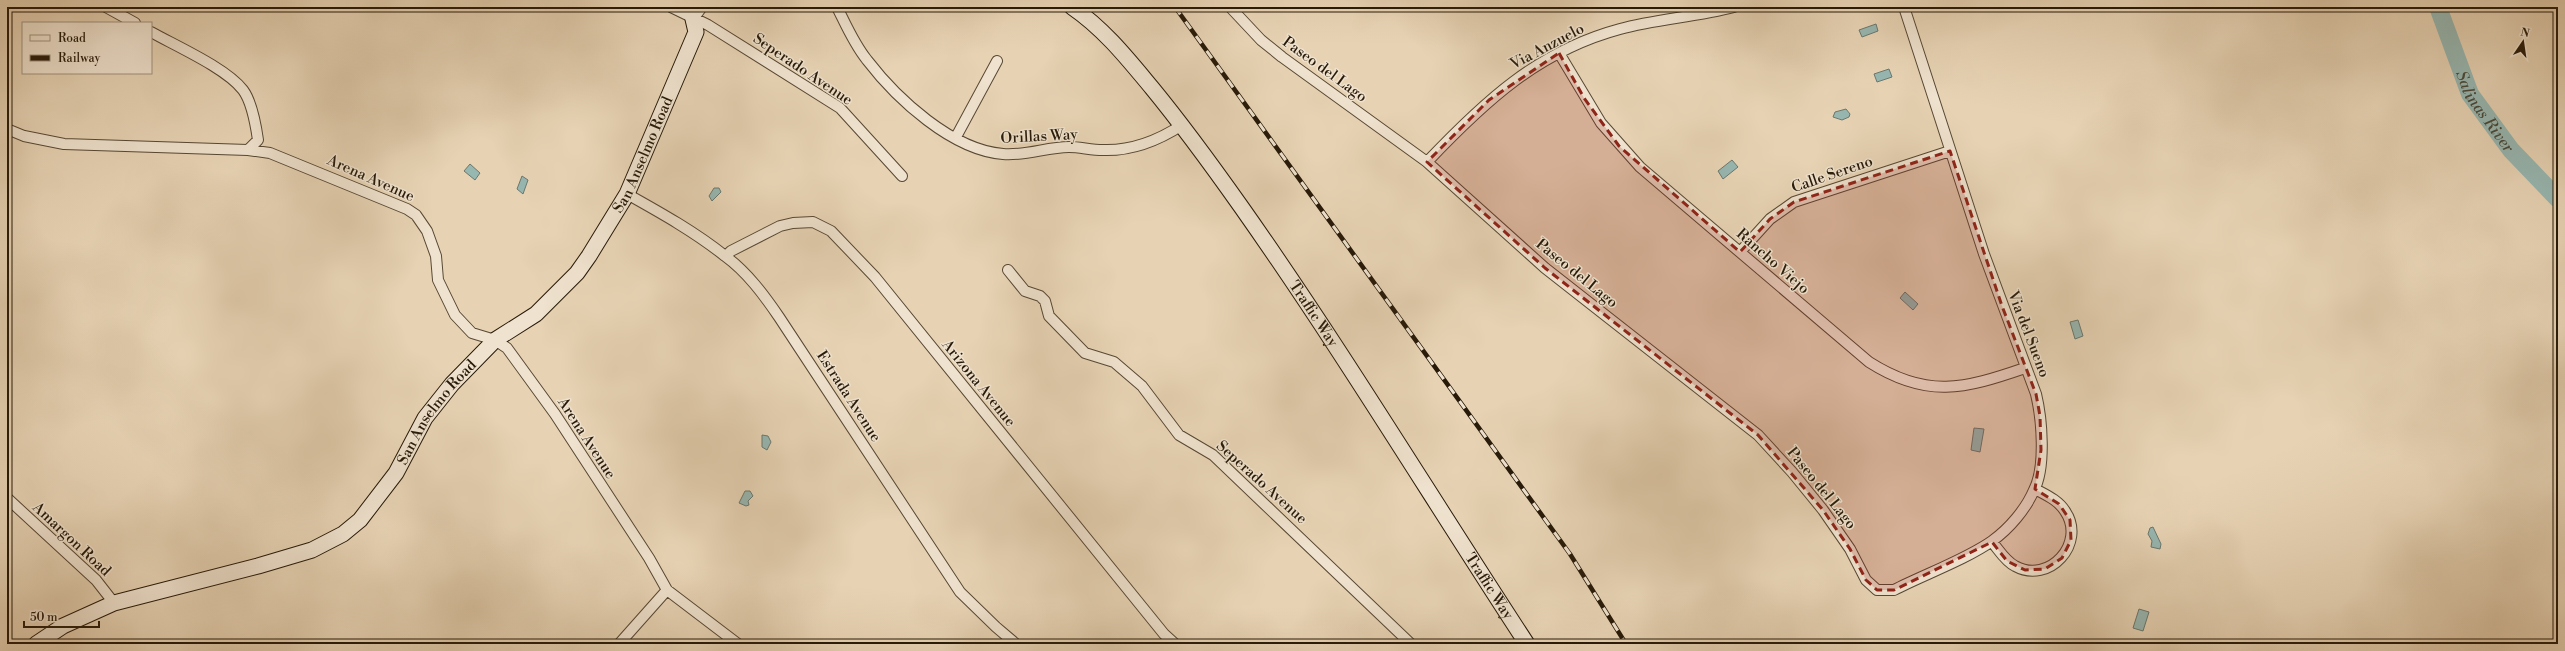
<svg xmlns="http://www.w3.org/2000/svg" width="2565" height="651" font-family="'Libre Bodoni',serif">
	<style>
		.water { fill: #97b7b1; stroke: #6a786e }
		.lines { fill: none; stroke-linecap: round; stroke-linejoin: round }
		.river { stroke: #97b7b1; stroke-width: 18 }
		.street-casing { stroke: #574834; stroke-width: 12 }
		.secondary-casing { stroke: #271a09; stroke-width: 17 }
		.street { stroke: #efe2ce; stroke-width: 10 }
		.secondary { stroke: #efe2ce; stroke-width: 15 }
		.rail-casing { stroke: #271a09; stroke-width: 4.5 }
		.rail { stroke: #efe2ce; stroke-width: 3; stroke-dasharray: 9; stroke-linecap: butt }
		.marked { fill: #8f2418; fill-opacity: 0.2; stroke: #8f2418; stroke-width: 3; stroke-dasharray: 8 5; stroke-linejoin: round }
		.labels { text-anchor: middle; stroke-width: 3; stroke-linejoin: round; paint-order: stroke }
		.street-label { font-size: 15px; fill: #271a09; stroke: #efe2ce }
		.water-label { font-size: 16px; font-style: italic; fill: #49493b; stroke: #efe2ce }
	</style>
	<rect width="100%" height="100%" fill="#e7d3b4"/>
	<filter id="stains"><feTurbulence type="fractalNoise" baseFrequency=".005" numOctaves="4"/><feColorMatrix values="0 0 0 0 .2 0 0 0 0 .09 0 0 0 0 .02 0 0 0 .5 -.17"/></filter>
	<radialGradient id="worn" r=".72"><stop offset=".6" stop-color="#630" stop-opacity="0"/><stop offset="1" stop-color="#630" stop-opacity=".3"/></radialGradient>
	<!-- water -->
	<path class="water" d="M1876,24L1878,31L1862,37L1859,30Z
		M1889,69L1892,77L1877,82L1874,74Z
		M1846,109L1850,114L1849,117L1842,120L1833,117L1835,112Z
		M1732,160L1738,167L1723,179L1718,171Z
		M470,164L480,173L475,180L464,171Z
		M522,176L528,180L523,194L517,189Z
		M714,188H719L721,192L712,201L709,196Z
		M1905,292L1918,304L1913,310L1900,298Z
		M2078,320L2083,336L2075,339L2070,322Z
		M1974,428L1984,429L1980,452L1971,450Z
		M762,435L768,436L771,442L767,450L762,447Z
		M745,491H750L753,496L748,501L749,505L746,506L739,503Z
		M2153,527L2161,544L2160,549L2151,547L2152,541L2148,534L2150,528Z
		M2139,609L2149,612L2143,631L2133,628Z"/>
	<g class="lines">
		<!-- river -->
		<path class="river" id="s1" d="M2438,7L2470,94L2511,150L2558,199"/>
		<!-- street casing -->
		<g class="street-casing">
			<path id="street" d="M106,7L135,23
				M671,7L708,25L840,108L902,176
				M837,7C846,25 854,44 867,60C897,99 952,150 1003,154C1026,156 1047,147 1069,147C1080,147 1091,150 1103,150C1131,151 1159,140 1182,125
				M1230,7L1261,40L1282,57L1427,162L1545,268L1758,435L1792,472L1823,510L1850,549L1866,580L1877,590H1894C1923,575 1967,559 1992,541C2009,529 2026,509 2034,490C2046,467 2042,419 2036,394L1984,254L1904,7
				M693,19L702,7
				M151,32C176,46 226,68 243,90C252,102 256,126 258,140L248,150
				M1559,53L1601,123L1640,167L1869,362C1927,399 1964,389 2025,368
				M7,129L24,136L64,144L248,150L270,153L407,209L416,215L427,231L436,256L438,280L455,315L472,333L495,340L507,348L555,414L649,558L667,590L738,644
				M956,137L997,61
				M1427,162C1484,102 1538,51 1620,29C1657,19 1696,17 1734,7
				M627,194C661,213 695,232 725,256C747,272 764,295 779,317L960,592L996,627L1016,644
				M1740,252L1770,219L1794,202L1950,151
				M726,256L731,251L780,226L793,223L813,222L831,231L875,277L1164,634L1175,644
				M1008,270L1025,291L1040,296L1045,301L1049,316L1085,353L1114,362L1142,386L1179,435L1213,455L1411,644
				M7,498L96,580L114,603
				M1992,542C1999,550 2005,561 2015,566C2049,585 2087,543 2065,511C2058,500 2046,495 2035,489
				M619,644L667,590"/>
		</g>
		<!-- secondary casing -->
		<g class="secondary-casing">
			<g id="secondary">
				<path id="s2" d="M1072,7C1104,29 1127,58 1152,88C1184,127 1213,167 1242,208C1342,350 1432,499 1527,644"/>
				<path id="s3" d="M36,644L63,626L114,603L258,566L312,550L343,534L360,520L396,473L425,418L452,384L495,340L536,314L577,273L589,256L627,194L696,32L693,19"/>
			</g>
		</g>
		<!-- street -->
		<use href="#street" class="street"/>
		<!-- secondary -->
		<use href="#secondary" class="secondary"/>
		<!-- rail casing -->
		<g class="rail-casing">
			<path id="rail" d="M1175,7L1570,554L1626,644"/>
		</g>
		<!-- rail -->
		<use href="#rail" class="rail"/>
	</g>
	<!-- marked area -->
	<path class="marked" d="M1559,53L1584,98L1619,146L1740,252L1770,219L1794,202L1950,151L2002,306L2036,394L2040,416L2041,450L2035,489L2059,504L2070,520L2071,540L2062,558L2045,569L2025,570L2007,561L1992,542L1894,590H1877L1866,580L1850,549L1823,510L1758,435L1545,268L1427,162L1489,100Z"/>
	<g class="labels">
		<!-- street labels -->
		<g class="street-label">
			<text transform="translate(1547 46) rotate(-28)" y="5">Via Anzuelo</text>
			<text transform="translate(803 69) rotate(34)" y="5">Seperado Avenue</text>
			<text transform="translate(1325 69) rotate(36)" y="5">Paseo del Lago</text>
			<text transform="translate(1039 136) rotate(-3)" y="5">Orillas Way</text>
			<text dy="5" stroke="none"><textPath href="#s3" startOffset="819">San Anselmo Road</textPath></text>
			<text transform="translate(1832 174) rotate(-19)" y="5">Calle Sereno</text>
			<text transform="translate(371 178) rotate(24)" y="5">Arena Avenue</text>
			<text transform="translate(1773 261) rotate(41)" y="5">Rancho Viejo</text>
			<text transform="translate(1577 273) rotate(39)" y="5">Paseo del Lago</text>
			<text dy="5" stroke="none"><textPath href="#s2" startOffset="392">Traffic Way</textPath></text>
			<text transform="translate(2029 334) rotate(69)" y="5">Via del Sueno</text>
			<text transform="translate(979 383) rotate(51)" y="5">Arizona Avenue</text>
			<text transform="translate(849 396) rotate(57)" y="5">Estrada Avenue</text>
			<text dy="5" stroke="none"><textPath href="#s3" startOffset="483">San Anselmo Road</textPath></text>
			<text transform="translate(587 438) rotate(57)" y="5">Arena Avenue</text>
			<text transform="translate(1262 482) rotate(42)" y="5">Seperado Avenue</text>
			<text transform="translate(1822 488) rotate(51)" y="5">Paseo del Lago</text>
			<text transform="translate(72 539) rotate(43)" y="5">Amargon Road</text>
			<text dy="5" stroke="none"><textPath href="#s2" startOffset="716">Traffic Way</textPath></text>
		</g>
		<!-- water labels -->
		<g class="water-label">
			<text dy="6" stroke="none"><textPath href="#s1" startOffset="115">Salinas River</textPath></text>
		</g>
	</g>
	<!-- margin -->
	<rect width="2565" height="651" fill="none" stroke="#e7d3b4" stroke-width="24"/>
	<rect x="8" y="8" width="2549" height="635" fill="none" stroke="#271a09" stroke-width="2"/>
	<rect x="12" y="12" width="2541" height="627" fill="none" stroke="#271a09"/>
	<!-- legend -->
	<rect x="22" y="22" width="130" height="52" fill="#efe2ce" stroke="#9f927f"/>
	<rect x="30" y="35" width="20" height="6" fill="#efe2ce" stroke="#9f927f"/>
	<text x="58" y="42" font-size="12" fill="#271a09">Road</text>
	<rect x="30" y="55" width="20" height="6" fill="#271a09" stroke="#9f927f"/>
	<text x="58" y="62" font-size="12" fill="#271a09">Railway</text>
	<!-- north arrow -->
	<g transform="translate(2523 42) rotate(13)" stroke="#efe2ce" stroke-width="3" paint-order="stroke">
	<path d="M0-3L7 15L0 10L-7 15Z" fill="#271a09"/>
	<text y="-6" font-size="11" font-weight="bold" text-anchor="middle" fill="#271a09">N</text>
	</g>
	<!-- scale -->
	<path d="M24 621v6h75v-6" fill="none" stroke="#271a09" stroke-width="2"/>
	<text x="30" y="621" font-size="12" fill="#271a09" stroke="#efe2ce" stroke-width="3" paint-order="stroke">50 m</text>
	<rect width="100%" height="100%" filter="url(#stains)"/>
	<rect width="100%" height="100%" fill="url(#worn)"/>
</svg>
